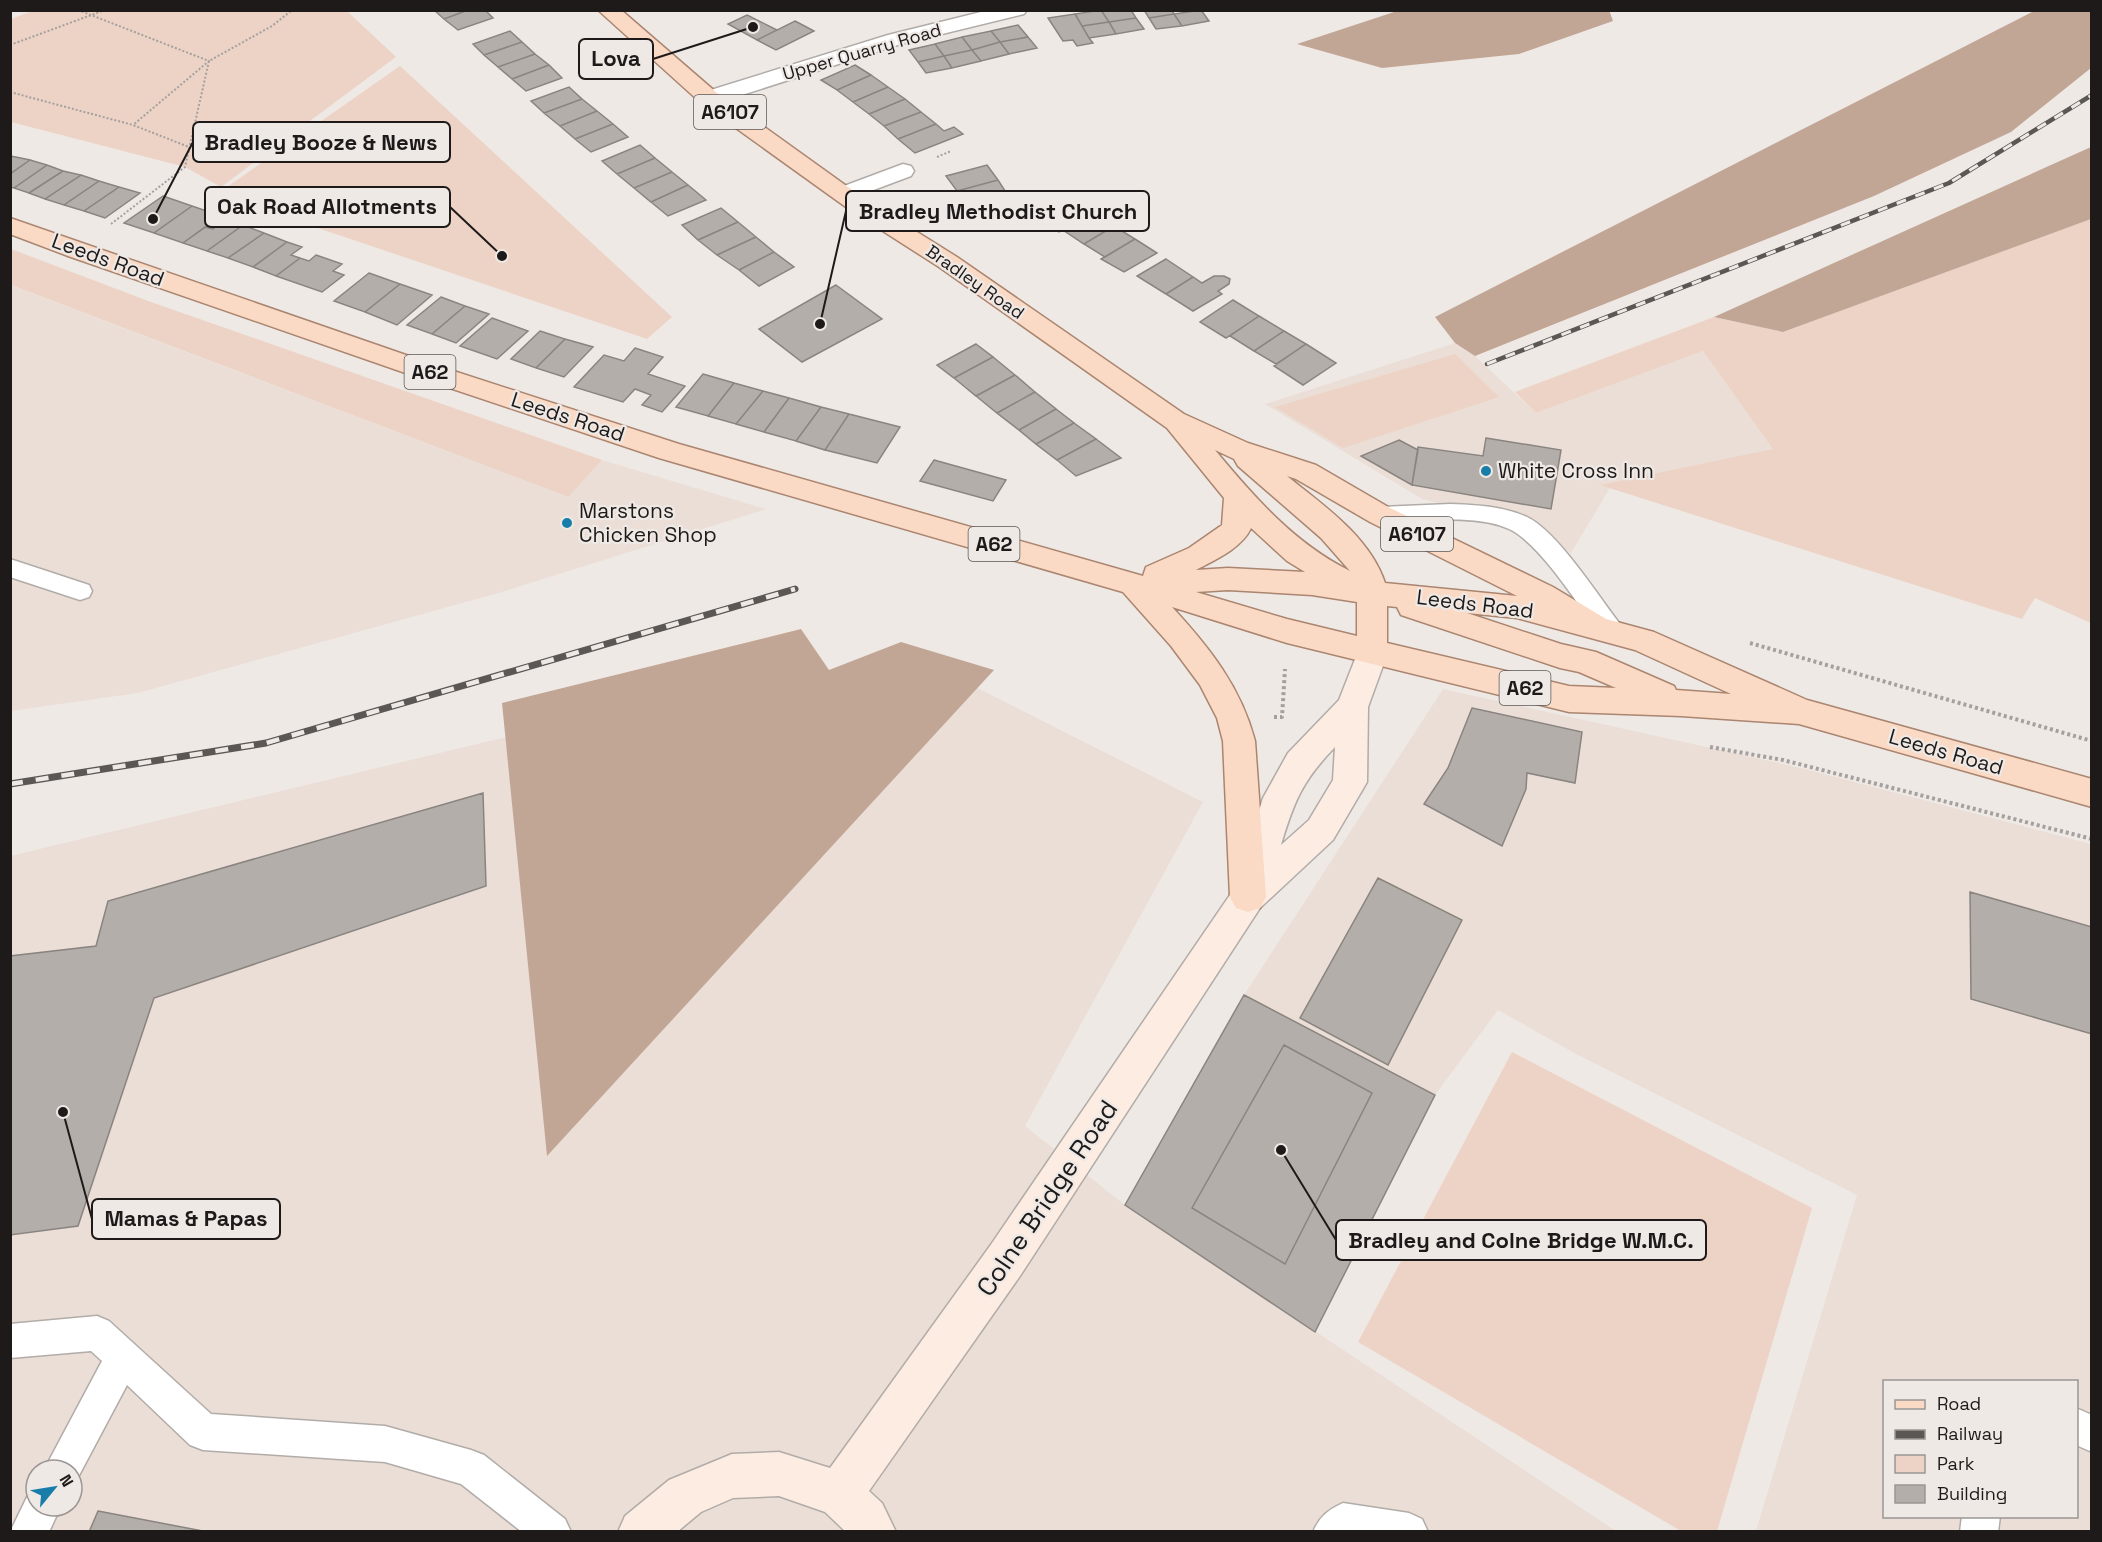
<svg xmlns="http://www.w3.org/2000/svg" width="2102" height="1542" font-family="'Space Grotesk',sans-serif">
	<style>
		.built { fill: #ebded6; fill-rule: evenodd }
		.green { fill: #ecd3c5 }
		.forest { fill: #c2a695 }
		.building { fill: #b4aeaa; stroke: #8a8481; stroke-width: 1.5 }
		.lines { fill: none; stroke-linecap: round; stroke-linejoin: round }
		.lane-casing { stroke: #b1aca8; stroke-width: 3 }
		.street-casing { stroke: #b1aca8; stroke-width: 3 }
		.secondary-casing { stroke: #b1aca8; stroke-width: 3 }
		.primary-casing { stroke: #aa856f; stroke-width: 3 }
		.path-far1 { stroke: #a5a09e; stroke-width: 2; stroke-dasharray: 2 2; stroke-linecap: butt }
		.path { stroke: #a5a09e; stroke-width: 4; stroke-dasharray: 3 3; stroke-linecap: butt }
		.lane { fill: #fff; fill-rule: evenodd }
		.street { fill: #fff; fill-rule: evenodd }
		.secondary { fill: #fcece2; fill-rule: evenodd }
		.primary { fill: #fad9c5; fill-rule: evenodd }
		.rail-far1-casing { stroke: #5b5755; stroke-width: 4.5 }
		.rail-casing { stroke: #5b5755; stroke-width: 7 }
		.rail-far1 { stroke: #efe9e6; stroke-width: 3; stroke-dasharray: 10; stroke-linecap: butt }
		.rail { stroke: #efe9e6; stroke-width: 4.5; stroke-dasharray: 13; stroke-linecap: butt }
		.poi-dot { fill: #187ea9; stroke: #efe9e6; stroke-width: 2 }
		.labels { text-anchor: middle; stroke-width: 4.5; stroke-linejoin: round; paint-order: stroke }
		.far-street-label { font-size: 18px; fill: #1d1a19; stroke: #efe9e6 }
		.shield { fill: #efe9e6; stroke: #5c5856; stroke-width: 1.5 }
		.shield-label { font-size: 20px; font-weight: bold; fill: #1d1a19 }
		.street-label { font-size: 21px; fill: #1d1a19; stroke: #efe9e6 }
		.poi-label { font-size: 21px; fill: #1d1a19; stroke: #efe9e6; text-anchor: start }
		.near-street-label { font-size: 26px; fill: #1d1a19; stroke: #efe9e6 }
		.leader { fill: none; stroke: #1d1a19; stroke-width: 2 }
		.callout-dot { fill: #1d1a19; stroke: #efe9e6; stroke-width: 2 }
		.callout { fill: #efe9e6; stroke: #1d1a19; stroke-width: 2 }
		.callout-label { font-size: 22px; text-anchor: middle; font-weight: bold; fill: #1d1a19 }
	</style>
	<rect width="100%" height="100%" fill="#efe9e6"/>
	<!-- built -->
	<path class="built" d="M10,285L567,497L602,460L766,509L502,592L138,693L11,711Z
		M1455,343L1475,356L1536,413L1703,351L1774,449L1610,488L1571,553L1520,523L1422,499L1265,404Z
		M926,662L1203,802L1025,1126L1125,1205L1616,1531H11L10,856L498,739ZM36,1470H72V1506H36Z
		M1443,689L1801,768L2091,844V1531H1756L1857,1195L1578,1055L1498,1010L1435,1095L1244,995ZM1884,1382H2076V1516H1884Z"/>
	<!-- green -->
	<path class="green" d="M32,11H347L396,57L221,187L185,167L11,122V19Z
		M400,66L672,317L647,339L217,194Z
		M2091,219V623L2035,598L2022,619L1600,485L1773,449L1703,351L1536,413L1515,392L1714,317L1783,332Z
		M11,249L151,302L602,460L568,497L11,285Z
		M1455,354L1499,397L1343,448L1275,407Z
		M1512,1052L1812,1208L1717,1531H1681L1358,1342Z"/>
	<!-- forest -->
	<path class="forest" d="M1609,10L1613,21L1519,54L1382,68L1297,44L1397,11Z
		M2036,10L2091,11V68L2011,132L1874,196L1475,356L1455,343L1435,317Z
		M2091,147V219L1783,332L1714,317Z
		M801,629L829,670L901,642L994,670L547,1156L502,703Z"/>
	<!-- building -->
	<path class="building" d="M434,10H468L444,19Z
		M468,10H485L493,18L458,30L444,19Z
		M1101,10H1131L1136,18L1109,22Z
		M1101,10L1109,22L1082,26L1075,14Z
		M1144,10H1172L1174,14L1149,18Z
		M1201,10L1209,21L1182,26L1174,14Z
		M1075,14L1089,38L1093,43L1077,46L1073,40L1063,41L1048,18Z
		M1174,14L1182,26L1156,29L1149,18Z
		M747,15L777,30L757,40L728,24Z
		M1136,18L1144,29L1116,34L1109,22Z
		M795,21L814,31L776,50L757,40Z
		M1109,22L1116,34L1089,38L1082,26Z
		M1018,25L1028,37L1000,42L991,31Z
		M510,31L522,42L484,55L473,44Z
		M991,31L1000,42L972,50L962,37Z
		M962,37L972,50L944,56L935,44Z
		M1028,37L1037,48L1009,54L1000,42Z
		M522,42L535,54L498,67L484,55Z
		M1000,42L1009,54L981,61L972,50Z
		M935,44L944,56L918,62L909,50Z
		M972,50L981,61L952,68L944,56Z
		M535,54L549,65L512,79L498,67Z
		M944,56L952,68L926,73L918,62Z
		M549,65L562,78L526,91L512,79Z
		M855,65L871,75L837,90L821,80Z
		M871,75L888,87L853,102L837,90Z
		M569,87L582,99L544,113L531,101Z
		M888,87L905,99L869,114L853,102Z
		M582,99L597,111L560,126L544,113Z
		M905,99L921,112L884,126L869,114Z
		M597,111L613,124L575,139L560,126Z
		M921,112L936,124L898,139L884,126Z
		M613,124L628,137L591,152L575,139Z
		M936,124L944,131L954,127L963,134L915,153L898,139Z
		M640,145L655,158L617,174L602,161Z
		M10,157L11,156L30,160L10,174Z
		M655,158L672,172L634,188L617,174Z
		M30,160L47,165L14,188L10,187V174Z
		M47,165L63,171L29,193L14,188Z
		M987,165L998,180L957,191L946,176Z
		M63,171L81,175L45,199L29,193Z
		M672,172L688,185L651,202L634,188Z
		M81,175L99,181L64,205L45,199Z
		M998,180L1007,194L968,204L957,191Z
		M99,181L119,187L84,211L64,205Z
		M688,185L706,200L668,216L651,202Z
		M119,187L140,193L105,218L84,211Z
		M163,196L192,206L154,233L124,223Z
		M1073,200L1093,214L1059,232L1037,220Z
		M192,206L221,216L183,243L154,233Z
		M721,208L738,222L698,240L682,225Z
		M1093,214L1114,226L1084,244L1063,230Z
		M226,219L243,225L207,251L183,243L205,227L213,229Z
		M738,222L756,237L717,255L698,240Z
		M243,225L264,233L228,258L207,251Z
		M1114,226L1135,239L1105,257L1084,244Z
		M264,233L287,242L253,267L228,258Z
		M756,237L774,252L739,270L717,255Z
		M1135,239L1157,253L1124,272L1101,259Z
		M287,242L302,247L291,255L300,258L276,276L253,267Z
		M774,252L794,267L759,286L739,270Z
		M316,255L342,264L333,271L344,275L322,292L276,276L300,258L309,261Z
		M1166,259L1193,277L1166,294L1137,276Z
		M369,273L400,284L365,312L334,301Z
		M1214,276H1224L1230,279L1229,284L1218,291L1222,294L1193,311L1166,294L1193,277L1202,283Z
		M400,284L432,295L397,325L365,312Z
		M836,285L882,319L802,362L759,329Z
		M441,297L465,306L432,334L407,325Z
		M1233,300L1259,316L1226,338L1200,322Z
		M465,306L489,314L456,343L432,334Z
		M1259,316L1284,331L1254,351L1230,336Z
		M492,318L528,331L497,359L460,346Z
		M540,331L565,339L536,368L511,359Z
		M1284,331L1306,344L1276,364L1254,351Z
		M565,339L593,347L564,377L536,368Z
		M976,344L993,357L954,378L937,365Z
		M1306,344L1336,363L1303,385L1274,366Z
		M635,348L663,357L648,374L685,386L662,412L642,405L651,395L635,389L623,402L574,387L604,355L624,361Z
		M993,357L1015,375L976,396L954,378Z
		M703,374L734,383L708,416L676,407Z
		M1015,375L1035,392L997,413L976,396Z
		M734,383L763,391L736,424L708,416Z
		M763,391L789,398L764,432L736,424Z
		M1035,392L1056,409L1019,430L997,413Z
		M789,398L821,407L796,441L764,432Z
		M821,407L849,414L825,450L796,441Z
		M1056,409L1074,423L1036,444L1019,430Z
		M849,414L900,427L877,463L825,450Z
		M1074,423L1096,439L1057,460L1036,444Z
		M1486,438L1561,450L1551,509L1412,485L1418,447L1483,456Z
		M1096,439L1121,458L1076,476L1057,460Z
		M1399,440L1418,450L1412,485L1361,456Z
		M934,460L1006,480L993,501L920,481Z
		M1472,708L1582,732L1575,783L1527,773L1526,789L1502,846L1424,804L1448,768Z
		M483,793L486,886L154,998L78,1226L10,1235V956L96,946L108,901Z
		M1378,878L1462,920L1388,1065L1300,1018Z
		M1970,892L2092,927V1034L1971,999Z
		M1244,995L1435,1095L1315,1332L1125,1205Z
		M1284,1045L1372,1093L1285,1264L1192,1208Z
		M98,1511L208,1532H89Z"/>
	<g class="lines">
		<!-- lane casing -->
		<g class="lane-casing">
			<path id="lane" d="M1450,504C1475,505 1503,506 1527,517C1558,532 1598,596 1620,624L1624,631L1620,638L1611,641L1602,638C1581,609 1540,543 1509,529C1474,513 1418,522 1380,523L1372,521L1368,515L1372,509L1380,507Z
				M10,559L89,585L92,591L89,597L80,600L10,577Z
				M97,1316L109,1321L211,1414L385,1426L471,1450L484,1455L565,1519L571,1532H522L461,1484L385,1462L203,1450L190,1445L127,1385L75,1483L72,1484V1470H44L102,1361L91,1351L10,1358V1324Z
				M2076,1408L2092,1415V1452L2076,1445Z
				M36,1490V1506H61L49,1532H10L29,1493Z
				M1343,1503L1409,1513L1422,1519L1428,1532H1313C1320,1516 1328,1510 1343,1503Z
				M1962,1516H2000L1998,1532H1960Z"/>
		</g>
		<!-- street casing -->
		<g class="street-casing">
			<path id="street" d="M989,10H1027L1024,14L901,44L717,103L709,105L701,103L698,98L701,93L888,35Z
				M903,164L911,166L914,171L911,176L844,201L836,199L832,194L836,189Z"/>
		</g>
		<!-- secondary casing -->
		<g class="secondary-casing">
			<path id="secondary" d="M1372,640L1383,644L1388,652L1368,707L1367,782L1333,840L1260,908L1020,1276L869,1491L882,1503L896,1532H846L825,1512L779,1496L733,1498L701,1512L677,1532H618L625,1516L669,1480L732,1454L779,1452L830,1468L990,1246L1234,889L1263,798L1288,753L1339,700L1361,644ZM1335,747L1333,780L1309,820L1281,845C1294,801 1303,780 1335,747Z"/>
		</g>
		<!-- primary casing -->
		<g class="primary-casing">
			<path id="primary" d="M598,10H621L717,93L866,200L957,257L1184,414L1248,443L1316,465L1390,508L1553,587L1606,619L1654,632L1807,700L2092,779V807L1799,724L1681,716L1569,712L1287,643L1172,607C1209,647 1241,687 1255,741L1266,897L1260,908L1248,912L1236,908L1230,897L1223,741L1217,718L1200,685L1171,646L1123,592L659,458L414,376L68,256L10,234V218L432,364L679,444L1143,576L1146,567L1189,548L1222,525L1224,498L1167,428L939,267L850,210L701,103ZM1215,450L1234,459L1238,466L1321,538L1350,571C1294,543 1254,497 1215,450ZM1287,476L1296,479L1370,522L1517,596L1385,583C1370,537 1323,505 1287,476ZM1251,528L1287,561L1305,572L1228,568L1196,570C1215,560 1242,548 1251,528ZM1228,590L1312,595L1357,602V636L1287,619L1196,592ZM1387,606L1397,607L1401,615L1560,668L1579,672L1616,688L1569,686L1387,643ZM1467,613L1517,618L1635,650L1731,694L1676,690L1674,686L1596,652L1561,644Z"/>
		</g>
		<!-- path-far1 -->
		<path class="path-far1" d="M78,10L209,61L133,125
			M10,45L105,10
			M10,92L133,125L189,147
			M937,157L951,151
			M111,224L185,167L209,61L272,26L292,10"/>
		<!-- path -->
		<path class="path" d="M1750,643L2092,741
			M1274,717H1282L1285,669
			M1710,747L1783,760L2092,839"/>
		<!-- lane -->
		<use href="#lane" class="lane"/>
		<!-- street -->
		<use href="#street" class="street"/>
		<!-- secondary -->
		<use href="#secondary" class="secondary"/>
		<!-- primary -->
		<use href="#primary" class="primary"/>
		<!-- rail-far1 casing -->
		<g class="rail-far1-casing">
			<path id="rail-far1" d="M1487,364L1949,183L2092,95"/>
		</g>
		<!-- rail casing -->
		<g class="rail-casing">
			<path id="rail" d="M10,784L266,743L795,589"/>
		</g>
		<!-- rail-far1 -->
		<use href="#rail-far1" class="rail-far1"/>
		<!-- rail -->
		<use href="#rail" class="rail"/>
	</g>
	<!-- markers -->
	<g class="poi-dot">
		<circle cx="1486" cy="471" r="6"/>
		<circle cx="567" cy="523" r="6"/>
	</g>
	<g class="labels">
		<!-- far-street labels -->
		<g class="far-street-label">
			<text transform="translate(862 52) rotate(-16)" y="6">Upper Quarry Road</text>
			<text transform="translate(975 282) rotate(35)" y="6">Bradley Road</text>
		</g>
		<!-- shield labels -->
		<g class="shield">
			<rect x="694" y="95" width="72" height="34" rx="4.5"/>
			<rect x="404.5" y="355" width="51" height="34" rx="4.5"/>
			<rect x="1381" y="517" width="72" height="34" rx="4.5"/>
			<rect x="968.5" y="527" width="51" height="34" rx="4.5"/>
			<rect x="1499.5" y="671" width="51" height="34" rx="4.5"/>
		</g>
		<g class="shield-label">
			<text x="730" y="119">A6107</text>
			<text x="430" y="379">A62</text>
			<text x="1417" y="541">A6107</text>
			<text x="994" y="551">A62</text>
			<text x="1525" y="695">A62</text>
		</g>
		<!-- street labels -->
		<g class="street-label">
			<text transform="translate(108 260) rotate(20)" y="7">Leeds Road</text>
			<text transform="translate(568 417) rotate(18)" y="7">Leeds Road</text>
			<text transform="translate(1475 604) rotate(7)" y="7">Leeds Road</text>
			<text transform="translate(1946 752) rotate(16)" y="7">Leeds Road</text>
		</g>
		<!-- poi labels -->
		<g class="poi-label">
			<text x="1498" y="478">White Cross Inn</text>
			<text x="579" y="518">Marstons<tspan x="579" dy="24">Chicken Shop</tspan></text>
		</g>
		<!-- near-street labels -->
		<g class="near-street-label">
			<text transform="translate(1047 1198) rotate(-56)" y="9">Colne Bridge Road</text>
		</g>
	</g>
	<!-- callouts -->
	<path class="leader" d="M753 27L653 59M153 219L193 142M502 256L450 207M820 324L846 211M63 1112L92 1219M1281 1150L1336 1240"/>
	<g class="callout-dot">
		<circle cx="753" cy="27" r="6"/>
		<circle cx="153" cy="219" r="6"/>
		<circle cx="502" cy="256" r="6"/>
		<circle cx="820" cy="324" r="6"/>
		<circle cx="63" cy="1112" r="6"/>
		<circle cx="1281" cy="1150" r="6"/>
	</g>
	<g class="callout">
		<rect x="579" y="39" width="74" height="40" rx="6"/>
		<rect x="193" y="122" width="257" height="40" rx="6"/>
		<rect x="205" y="187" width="245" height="40" rx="6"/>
		<rect x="846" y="191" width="303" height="40" rx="6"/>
		<rect x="92" y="1199" width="188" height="40" rx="6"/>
		<rect x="1336" y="1220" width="370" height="40" rx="6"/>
	</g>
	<g class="callout-label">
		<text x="616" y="66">Lova</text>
		<text x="321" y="150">Bradley Booze &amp; News</text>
		<text x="327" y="214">Oak Road Allotments</text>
		<text x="998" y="219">Bradley Methodist Church</text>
		<text x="186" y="1226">Mamas &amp; Papas</text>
		<text x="1521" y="1248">Bradley and Colne Bridge W.M.C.</text>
	</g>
	<!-- border -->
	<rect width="2102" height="1542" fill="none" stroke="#1d1a19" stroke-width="24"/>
	<!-- legend -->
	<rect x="1883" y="1380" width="195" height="138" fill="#efe9e6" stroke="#9b9694" stroke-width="1.5"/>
	<rect x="1895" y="1400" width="30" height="9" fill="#fad9c5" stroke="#9b9694" stroke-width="1.5"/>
	<text x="1937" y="1410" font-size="18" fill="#1d1a19">Road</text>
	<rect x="1895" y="1430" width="30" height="9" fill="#5b5755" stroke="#9b9694" stroke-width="1.5"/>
	<text x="1937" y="1440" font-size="18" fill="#1d1a19">Railway</text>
	<rect x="1895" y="1455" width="30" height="18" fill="#ecd3c5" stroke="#9b9694" stroke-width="1.5"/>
	<text x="1937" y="1470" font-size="18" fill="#1d1a19">Park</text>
	<rect x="1895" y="1485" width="30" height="18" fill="#b4aeaa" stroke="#9b9694" stroke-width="1.5"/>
	<text x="1937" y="1500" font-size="18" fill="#1d1a19">Building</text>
	<!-- north arrow -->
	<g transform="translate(54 1488) rotate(60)"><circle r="28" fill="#efe9e6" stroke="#9b9694" stroke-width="1.5"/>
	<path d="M0-4.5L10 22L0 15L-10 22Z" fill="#187ea9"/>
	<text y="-9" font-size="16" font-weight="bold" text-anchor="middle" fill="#1d1a19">N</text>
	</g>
</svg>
